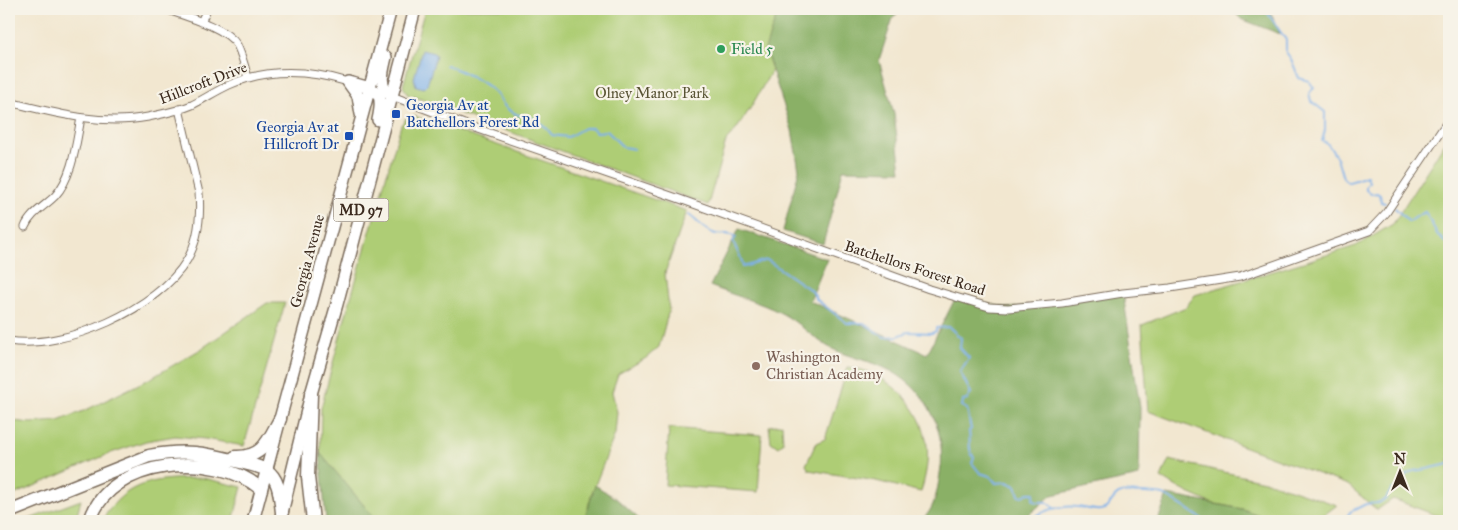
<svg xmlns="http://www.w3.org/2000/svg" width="1458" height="530" font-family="'IM FELL Great Primer',serif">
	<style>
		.green { fill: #aecd74; stroke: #747c49 }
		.forest { fill: #8ab066; stroke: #626d42 }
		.water { fill: #7db0ea; stroke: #5c6d84 }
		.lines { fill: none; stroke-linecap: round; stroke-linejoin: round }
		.stream { stroke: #7db0ea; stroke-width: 2 }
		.street-casing { stroke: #7b6c5c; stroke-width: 9 }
		.primary-casing { stroke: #7b6c5c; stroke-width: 14 }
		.highway-casing { stroke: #7b6c5c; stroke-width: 15 }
		.street { stroke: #fff; stroke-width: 7 }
		.primary { stroke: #fff; stroke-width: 11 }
		.highway { stroke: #fff; stroke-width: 12 }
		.leisure-dot { fill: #2e9e5b; stroke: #f7f3e8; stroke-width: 2 }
		.transit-dot { fill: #1a4fb4; stroke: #f7f3e8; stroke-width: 2 }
		.education-dot { fill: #8d6e63; stroke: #f7f3e8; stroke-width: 2 }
		.labels { text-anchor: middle; stroke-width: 4.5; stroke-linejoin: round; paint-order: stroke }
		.shield { fill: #f7f3e8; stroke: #73665b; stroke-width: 1 }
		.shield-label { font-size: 14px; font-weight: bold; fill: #3b2a1e }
		.leisure-label { font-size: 15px; fill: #27864d; stroke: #f7f3e8; text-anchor: start }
		.street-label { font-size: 15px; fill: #3b2a1e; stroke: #f7f3e8 }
		.park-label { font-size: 15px; fill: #585334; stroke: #f7f3e8 }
		.transit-label { font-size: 15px; fill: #164399; stroke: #f7f3e8; text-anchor: start }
		.education-label { font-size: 15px; fill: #785e54; stroke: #f7f3e8; text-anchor: start }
	</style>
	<rect width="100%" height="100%" fill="#f7f3e8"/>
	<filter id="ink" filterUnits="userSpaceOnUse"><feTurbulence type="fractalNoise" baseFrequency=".02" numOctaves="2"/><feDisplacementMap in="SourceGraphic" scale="10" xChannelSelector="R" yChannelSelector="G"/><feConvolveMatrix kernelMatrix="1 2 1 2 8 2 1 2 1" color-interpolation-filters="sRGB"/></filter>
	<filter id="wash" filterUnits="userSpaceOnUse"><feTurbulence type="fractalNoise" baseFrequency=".0096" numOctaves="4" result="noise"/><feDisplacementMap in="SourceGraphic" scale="20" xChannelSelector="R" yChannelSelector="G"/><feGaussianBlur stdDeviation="1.12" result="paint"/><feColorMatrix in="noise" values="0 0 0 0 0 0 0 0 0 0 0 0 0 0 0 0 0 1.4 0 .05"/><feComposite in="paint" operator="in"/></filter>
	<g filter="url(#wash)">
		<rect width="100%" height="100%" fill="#f2e7d0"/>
		<!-- green -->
		<path class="green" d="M425,9H807L751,107L736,130L726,141L708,205L407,94L403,86Z
			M408,116H414L687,211L665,273L669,310L659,347L646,358L618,374L612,392L617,412L615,434L592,493L584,521H377L320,454L321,408L343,325L401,125Z
			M1449,136V520L1393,499L1377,510L1348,485L1148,411L1142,325L1186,307L1195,295L1356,246L1393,224Z
			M267,303H285L244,446L205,439L175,436L146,441L111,453L9,497V428L13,421L31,423L58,421L86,410L153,377L201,349Z
			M848,367C886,371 924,407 927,446C929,462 925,477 921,492L876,481L809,470L806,465L816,443L825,439Z
			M782,424L783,443L778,447L771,442L769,426Z
			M669,428L762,435L758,492L665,485Z
			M1169,460L1269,482L1337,505L1324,515L1320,521H1275L1242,509L1211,503L1188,493L1161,478Z
			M203,478L242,487L233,521H102C126,478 159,479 203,478Z
			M81,500L75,521H24Z"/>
		<!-- forest -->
		<path class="forest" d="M779,9H901L893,18L879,60L894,114L901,171L843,170L823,244L783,231L799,170L792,130L765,49Z
			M1231,9H1269L1280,34L1241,19Z
			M739,229L827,259L810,301L927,354L956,297L1008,308L1123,293L1140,408L1139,476L1052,495L1021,521H920C935,511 937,491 940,474C947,431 929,392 891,371C871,360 847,358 827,346C811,336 798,322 781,313C760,302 732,295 710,286Z
			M320,453L377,521H326Z
			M595,485L618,500L641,521H584Z
			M1167,495L1242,509L1275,521H1158Z"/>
		<!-- water -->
		<path class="water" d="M422,50L434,53L436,56L427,85L424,88L416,86L414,78Z"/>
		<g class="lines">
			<!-- stream -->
			<path class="stream" d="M1265,9L1286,40V52L1291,59L1299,78L1309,81L1314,88L1309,93L1311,101L1325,112V130L1322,141L1327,143L1337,158L1343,178L1348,182C1355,181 1360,178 1367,176L1369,182L1366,186V190L1371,194L1377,193L1380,195L1381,202L1385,203
				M446,65C460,70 488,83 497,95C504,104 503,108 516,114C519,116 523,115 527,116C537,119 547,127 552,135L568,137L584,128H592L597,132L607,131L623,147L634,149
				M1395,208L1409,222L1419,215L1425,212C1433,224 1435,237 1449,245
				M689,215C699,222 704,231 716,234C725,236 725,231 736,237L733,241C736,251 742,256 743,267L767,260L812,291L817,300L847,323H864L884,337L898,336L908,332L932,333L936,331V328L949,327L961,338L960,348L969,358L960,372L971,393L967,400L963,401L962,406L967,409C969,416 969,422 971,429L969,431C971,442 967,448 974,458L972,463L980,473L990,476L996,483L1007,482L1016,486L1019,495L1023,496L1028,493H1034L1033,499L1036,502H1047L1053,507
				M1028,521C1044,510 1058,505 1078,507C1085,508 1094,511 1101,510C1111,509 1111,496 1121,493C1125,492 1158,493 1163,495C1168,496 1199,517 1205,521
				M1344,521L1350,512L1366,504L1379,503L1386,499L1391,490L1401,486L1406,475L1413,471L1427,469L1449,464"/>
		</g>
	</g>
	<g filter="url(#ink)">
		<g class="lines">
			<!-- street casing -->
			<g class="street-casing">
				<path id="street" d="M165,9C185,16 226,27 237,45C242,55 245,67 248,78
					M201,22L207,9
					M392,96L464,124L677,198L929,289L989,307L1008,308L1062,303L1123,293L1170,288L1240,277L1369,231L1386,213L1449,119
					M9,102C54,113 101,126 148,117C162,114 178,111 192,105C204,99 216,91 229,85C267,68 308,70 348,82
					M25,227C30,214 45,206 55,196C73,176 76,143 81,118
					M9,341C64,350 158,309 187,260C199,239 201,217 199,193L179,109"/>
			</g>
			<!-- primary casing -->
			<g class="primary-casing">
				<path id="primary" d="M386,57C383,71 377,86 392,96
					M348,82C376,90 385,88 378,120
					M348,82L358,96L361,114
					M253,521L280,419L391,9
					M280,521L311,394L337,304L415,9"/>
			</g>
			<!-- highway casing -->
			<g class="highway-casing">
				<path id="highway" d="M311,394L308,477L313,521
					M235,457C263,458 268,441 280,419
					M9,512L149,456C185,449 205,453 240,462C248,464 260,466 266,470C280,479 280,498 282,512
					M90,521C109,457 217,450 261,489"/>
			</g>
			<!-- street -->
			<use href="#street" class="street"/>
			<!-- primary -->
			<use href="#primary" class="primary"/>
			<!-- highway -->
			<use href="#highway" class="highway"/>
		</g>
	</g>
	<!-- markers -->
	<circle class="leisure-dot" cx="721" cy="49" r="5"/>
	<g class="transit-dot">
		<rect x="391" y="109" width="10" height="10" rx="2.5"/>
		<rect x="344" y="131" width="10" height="10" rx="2.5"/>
	</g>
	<circle class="education-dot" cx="756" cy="366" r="5"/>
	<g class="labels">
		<!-- shield labels -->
		<rect class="shield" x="333.5" y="198.5" width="55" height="23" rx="4"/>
		<g class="shield-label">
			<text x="361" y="215">MD 97</text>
		</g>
		<!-- leisure labels -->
		<g class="leisure-label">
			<text x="731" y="54">Field 5</text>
		</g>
		<!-- street labels -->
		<g class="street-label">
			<text transform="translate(203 83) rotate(-21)" y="5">Hillcroft Drive</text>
			<text transform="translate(307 261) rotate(-75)" y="5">Georgia Avenue</text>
			<text transform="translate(915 268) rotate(18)" y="5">Batchellors Forest Road</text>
		</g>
		<!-- park labels -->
		<g class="park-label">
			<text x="652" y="98">Olney Manor Park</text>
		</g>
		<!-- transit labels -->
		<g class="transit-label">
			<text x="406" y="110">Georgia Av at<tspan x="406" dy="17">Batchellors Forest Rd</tspan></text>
			<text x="339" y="132" text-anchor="end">Georgia Av at<tspan x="339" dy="17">Hillcroft Dr</tspan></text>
		</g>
		<!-- education labels -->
		<g class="education-label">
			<text x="766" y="362">Washington<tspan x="766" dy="17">Christian Academy</tspan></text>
		</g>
	</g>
	<!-- margin -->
	<rect width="1458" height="530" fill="none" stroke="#f7f3e8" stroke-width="30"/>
	<!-- north arrow -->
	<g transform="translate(1400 472)" stroke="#f7f3e8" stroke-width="4" paint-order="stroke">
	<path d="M0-4L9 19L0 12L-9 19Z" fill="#3b2a1e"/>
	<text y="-8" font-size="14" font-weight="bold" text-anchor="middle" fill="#3b2a1e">N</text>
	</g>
</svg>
